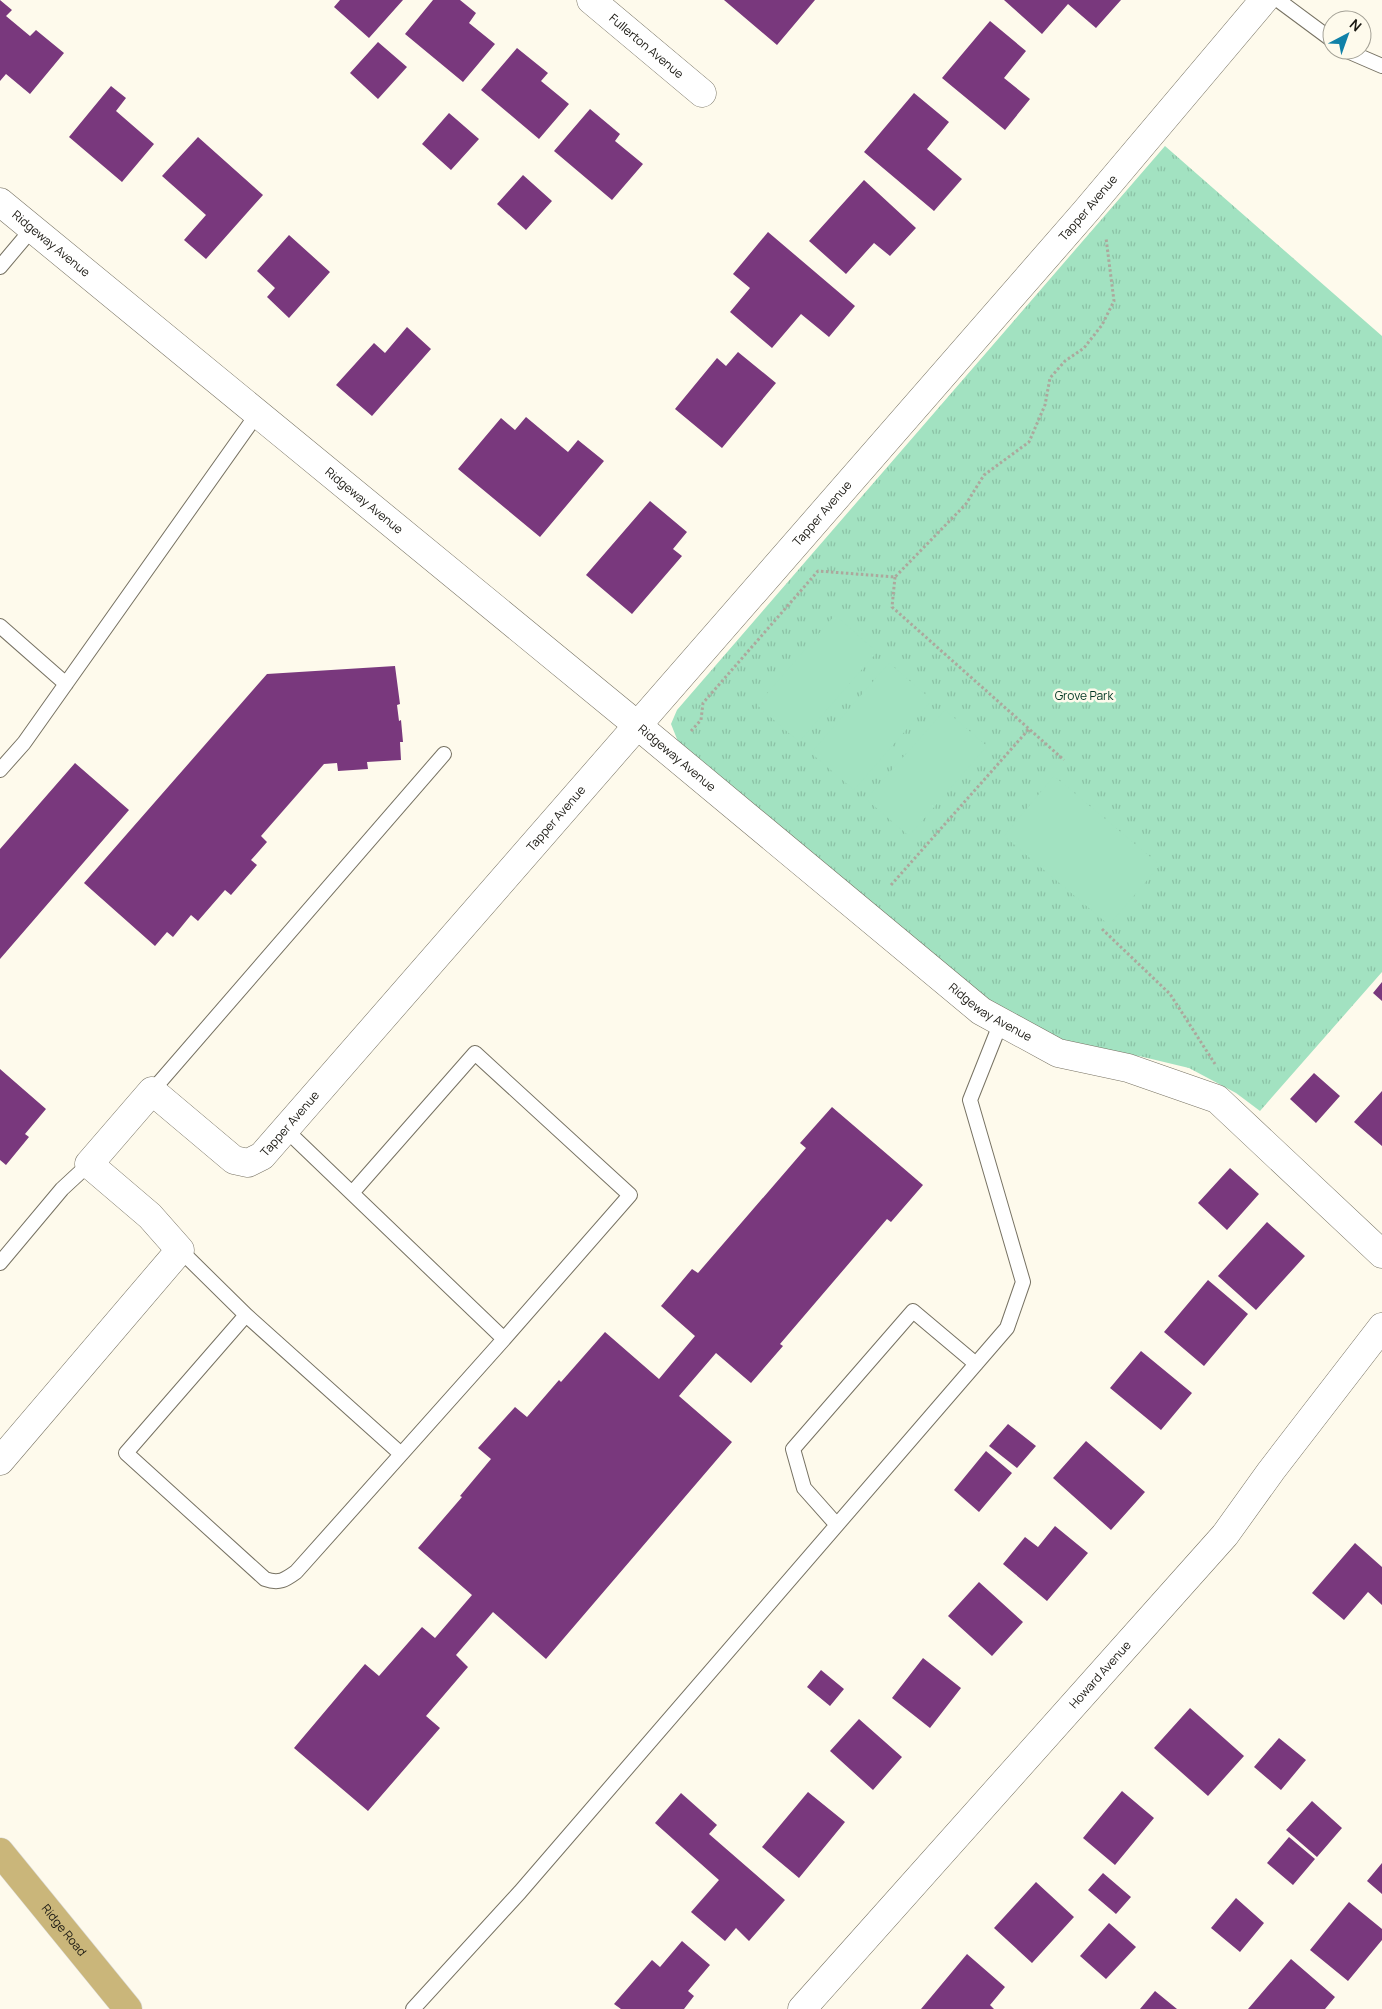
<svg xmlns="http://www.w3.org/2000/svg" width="1382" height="2009" font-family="Manrope,sans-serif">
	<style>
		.grass { fill: url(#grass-tufts) }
		.garden { fill: #a2e2c1 }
		.building { fill: #79387d }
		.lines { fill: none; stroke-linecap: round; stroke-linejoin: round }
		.lane-casing { stroke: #777263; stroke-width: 16 }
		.street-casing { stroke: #777263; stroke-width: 29 }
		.primary-casing { stroke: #dadad9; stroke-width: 29 }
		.path { stroke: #aca89d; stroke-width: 3; stroke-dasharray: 2.5 2.5; stroke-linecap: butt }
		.lane { stroke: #fff; stroke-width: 14 }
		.street { stroke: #fff; stroke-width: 28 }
		.primary { stroke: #cab67a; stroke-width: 28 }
		.labels { text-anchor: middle; stroke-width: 5; stroke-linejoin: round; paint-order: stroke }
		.street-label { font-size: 12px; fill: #1a1812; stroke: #fefaec }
		.park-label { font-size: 12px; fill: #013622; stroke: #fefaec }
	</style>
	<defs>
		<pattern id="grass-tufts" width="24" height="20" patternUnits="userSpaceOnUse" patternTransform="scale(1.25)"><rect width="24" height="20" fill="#a2e2c1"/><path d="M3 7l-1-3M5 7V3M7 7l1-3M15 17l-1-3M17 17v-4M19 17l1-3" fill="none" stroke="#8bc1a5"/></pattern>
	</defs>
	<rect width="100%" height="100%" fill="#fefaec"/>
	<!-- grass -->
	<path class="grass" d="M1165,146L1382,336V972L1260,1111L1236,1093L1189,1068L1139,1056L1084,1052L1020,1029L679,744L671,724L677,710Z"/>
	<!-- garden -->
	<path class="garden" d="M835,615L877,652L799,742L757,705Z
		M889,663L932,700L854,790L811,753Z
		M945,710L987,746L909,836L866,799Z
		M1054,776L1160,865L1109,925L1004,836Z"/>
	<!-- building -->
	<path class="building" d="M0,0L12,10L6,16L30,36L36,30L64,53L30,94L6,74L0,81Z
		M340,0H403L369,38L334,7Z
		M433,0H460L476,13L469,23L495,44L463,82L405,34Z
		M724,0H815L777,45Z
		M1004,0H1121L1096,28L1068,4L1042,34Z
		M990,21L1026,51L1004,78L1030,99L1005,130L942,78Z
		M378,42L407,67L378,99L350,73Z
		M517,48L548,73L541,81L569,104L539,139L481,90Z
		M111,86L126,98L116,111L154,144L122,182L69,137Z
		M914,93L949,122L927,149L962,179L934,211L864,152Z
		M590,109L620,134L615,141L643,164L612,200L554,151Z
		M449,113L479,139L451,170L422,144Z
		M198,137L263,195L206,259L184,240L206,215L162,176Z
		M523,175L552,201L526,230L497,204Z
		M864,180L916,228L890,256L874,243L846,274L809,241Z
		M768,232L855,306L829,337L801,314L772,348L730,312L750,288L733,274Z
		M289,235L330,272L289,318L267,297L275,288L257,271Z
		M407,327L431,349L372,416L336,385L374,343L385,353Z
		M738,352L776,383L722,448L675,409L717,358L726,366Z
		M526,417L568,452L578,440L604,461L540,537L458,469L501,418L515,430Z
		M650,501L687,532L673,549L682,556L632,614L586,575Z
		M395,666L400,704L397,705L399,721L401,720L403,742H400L401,760L367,762L368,769L338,771L337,763L324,764L261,836L267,842L251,860L257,865L231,895L225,890L198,921L191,915L173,937L167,932L155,946L84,883L267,674Z
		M75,763L129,810L0,959V849Z
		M1382,982V1001L1373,993Z
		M0,1069L46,1109L25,1134L29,1137L6,1165L0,1160Z
		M1314,1073L1340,1096L1316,1123L1290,1099Z
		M1382,1091V1146L1354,1122Z
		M832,1107L923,1185L891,1222L887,1219L780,1344L783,1346L751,1383L716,1353L679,1396L732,1442L546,1659L493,1612L456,1655L468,1667L426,1716L440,1728L368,1811L294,1748L365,1664L379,1676L422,1627L435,1638L472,1595L418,1548L462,1497L460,1496L491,1459L478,1448L515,1407L527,1417L559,1380L561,1382L605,1332L659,1379L695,1336L661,1306L692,1269L698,1273L806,1148L800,1143Z
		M1230,1168L1259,1194L1227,1230L1198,1203Z
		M1267,1222L1305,1256L1256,1310L1218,1276Z
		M1208,1280L1248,1314L1204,1366L1164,1332Z
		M1141,1351L1192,1393L1161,1430L1110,1388Z
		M1008,1424L1036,1446L1017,1468L989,1446Z
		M1086,1441L1145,1492L1111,1530L1053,1478Z
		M986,1451L1012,1473L979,1512L954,1490Z
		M1055,1526L1088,1553L1047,1601L1003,1564L1025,1537L1038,1547Z
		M1355,1543L1382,1567V1605L1368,1592L1344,1620L1312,1593Z
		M979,1582L1023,1622L992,1656L948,1616Z
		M923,1658L961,1688L930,1728L892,1698Z
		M821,1670L844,1689L830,1706L807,1687Z
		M1190,1708L1244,1756L1208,1796L1154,1748Z
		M859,1719L902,1757L873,1790L830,1751Z
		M1279,1738L1306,1760L1281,1790L1254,1767Z
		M1122,1791L1154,1818L1115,1865L1083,1838Z
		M808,1792L845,1822L799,1878L762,1847Z
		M681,1793L717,1825L709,1834L785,1900L749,1941L736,1928L725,1941L691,1912L719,1880L655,1823Z
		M1312,1801L1342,1828L1317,1857L1286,1830Z
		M1289,1837L1315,1859L1293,1885L1267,1863Z
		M1382,1863V1894L1367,1881Z
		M1103,1873L1131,1897L1116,1914L1088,1890Z
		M1036,1882L1074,1917L1032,1963L994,1928Z
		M1236,1898L1264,1923L1240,1952L1211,1928Z
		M1349,1902L1382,1929V1940L1348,1981L1310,1950Z
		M1109,1923L1136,1947L1106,1979L1080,1956Z
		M682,1941L710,1965L688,1991L694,1996L684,2009H621L614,2004L652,1960L660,1967Z
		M967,1954L1005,1987L990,2005L994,2009H921Z
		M1291,1959L1335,1997L1325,2009H1248Z
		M1155,1991L1177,2009H1140Z"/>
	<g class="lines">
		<!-- lane casing -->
		<g class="lane-casing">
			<path id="lane" d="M1278,0L1332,40
				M1345,50L1382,66
				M0,267L32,229
				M0,626L66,684
				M0,770L24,743L257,414
				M152,1091L444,754
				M352,1193L475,1053L630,1195L504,1339
				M180,1250L246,1315L126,1453L265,1579C279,1584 285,1580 296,1572L504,1339L285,1129
				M0,1263L62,1189L89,1164
				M246,1315L401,1454
				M836,1524L804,1488L793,1449L913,1311L976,1364
				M413,2009L520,1892L1007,1328L1023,1282L970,1100L1001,1022"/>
		</g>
		<!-- street casing -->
		<g class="street-casing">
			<g id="street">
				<path id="s1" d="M591,0L702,93"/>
				<path id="s2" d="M0,202L637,725L981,1011L1058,1053L1128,1068L1217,1099L1382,1254"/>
				<path id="s3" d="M0,1461L180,1250L150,1216L89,1164L152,1091L234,1160L248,1163L262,1156L1086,211L1264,0"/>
				<path id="s4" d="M802,2009L1225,1535L1271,1471L1382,1327"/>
			</g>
		</g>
		<!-- primary casing -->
		<g class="primary-casing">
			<g id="primary">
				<path id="s5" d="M0,1852L128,2009"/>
			</g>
		</g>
		<!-- path -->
		<path class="path" d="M895,577L892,607L1064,760
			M691,731L701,720L703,703L818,571L895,577L966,504L984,475L1029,442L1045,405L1050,378L1065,361L1084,348L1102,325L1114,301L1106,238
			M891,885L1029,729
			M1102,929L1170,994L1215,1064"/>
		<!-- lane -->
		<use href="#lane" class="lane"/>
		<!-- street -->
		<use href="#street" class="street"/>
		<!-- primary -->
		<use href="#primary" class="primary"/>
	</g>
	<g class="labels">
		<!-- street labels -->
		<g class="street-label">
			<text dy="4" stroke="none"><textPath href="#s1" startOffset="72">Fullerton Avenue</textPath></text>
			<text dy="4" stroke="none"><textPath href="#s3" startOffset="1894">Tapper Avenue</textPath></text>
			<text dy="4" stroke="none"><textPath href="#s2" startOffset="66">Ridgeway Avenue</textPath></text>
			<text dy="4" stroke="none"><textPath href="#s2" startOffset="471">Ridgeway Avenue</textPath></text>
			<text dy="4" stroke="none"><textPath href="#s3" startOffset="1489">Tapper Avenue</textPath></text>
			<text dy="4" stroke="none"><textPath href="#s2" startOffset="876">Ridgeway Avenue</textPath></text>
			<text dy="4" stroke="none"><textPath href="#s3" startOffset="1084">Tapper Avenue</textPath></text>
			<text dy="4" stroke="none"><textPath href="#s2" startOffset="1280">Ridgeway Avenue</textPath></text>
			<text dy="4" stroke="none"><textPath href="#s3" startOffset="679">Tapper Avenue</textPath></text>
			<text dy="4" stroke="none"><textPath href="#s4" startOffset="448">Howard Avenue</textPath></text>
			<text dy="4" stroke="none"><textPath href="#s5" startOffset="101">Ridge Road</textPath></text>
		</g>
		<!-- park labels -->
		<g class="park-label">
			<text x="1084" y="700">Grove Park</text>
		</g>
	</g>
	<!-- north arrow -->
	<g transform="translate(1347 35) rotate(41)"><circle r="24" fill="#fefaec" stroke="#a3a095"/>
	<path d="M0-4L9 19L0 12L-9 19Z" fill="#1081a8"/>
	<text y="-8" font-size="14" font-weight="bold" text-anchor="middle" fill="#1a1812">N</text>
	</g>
</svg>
